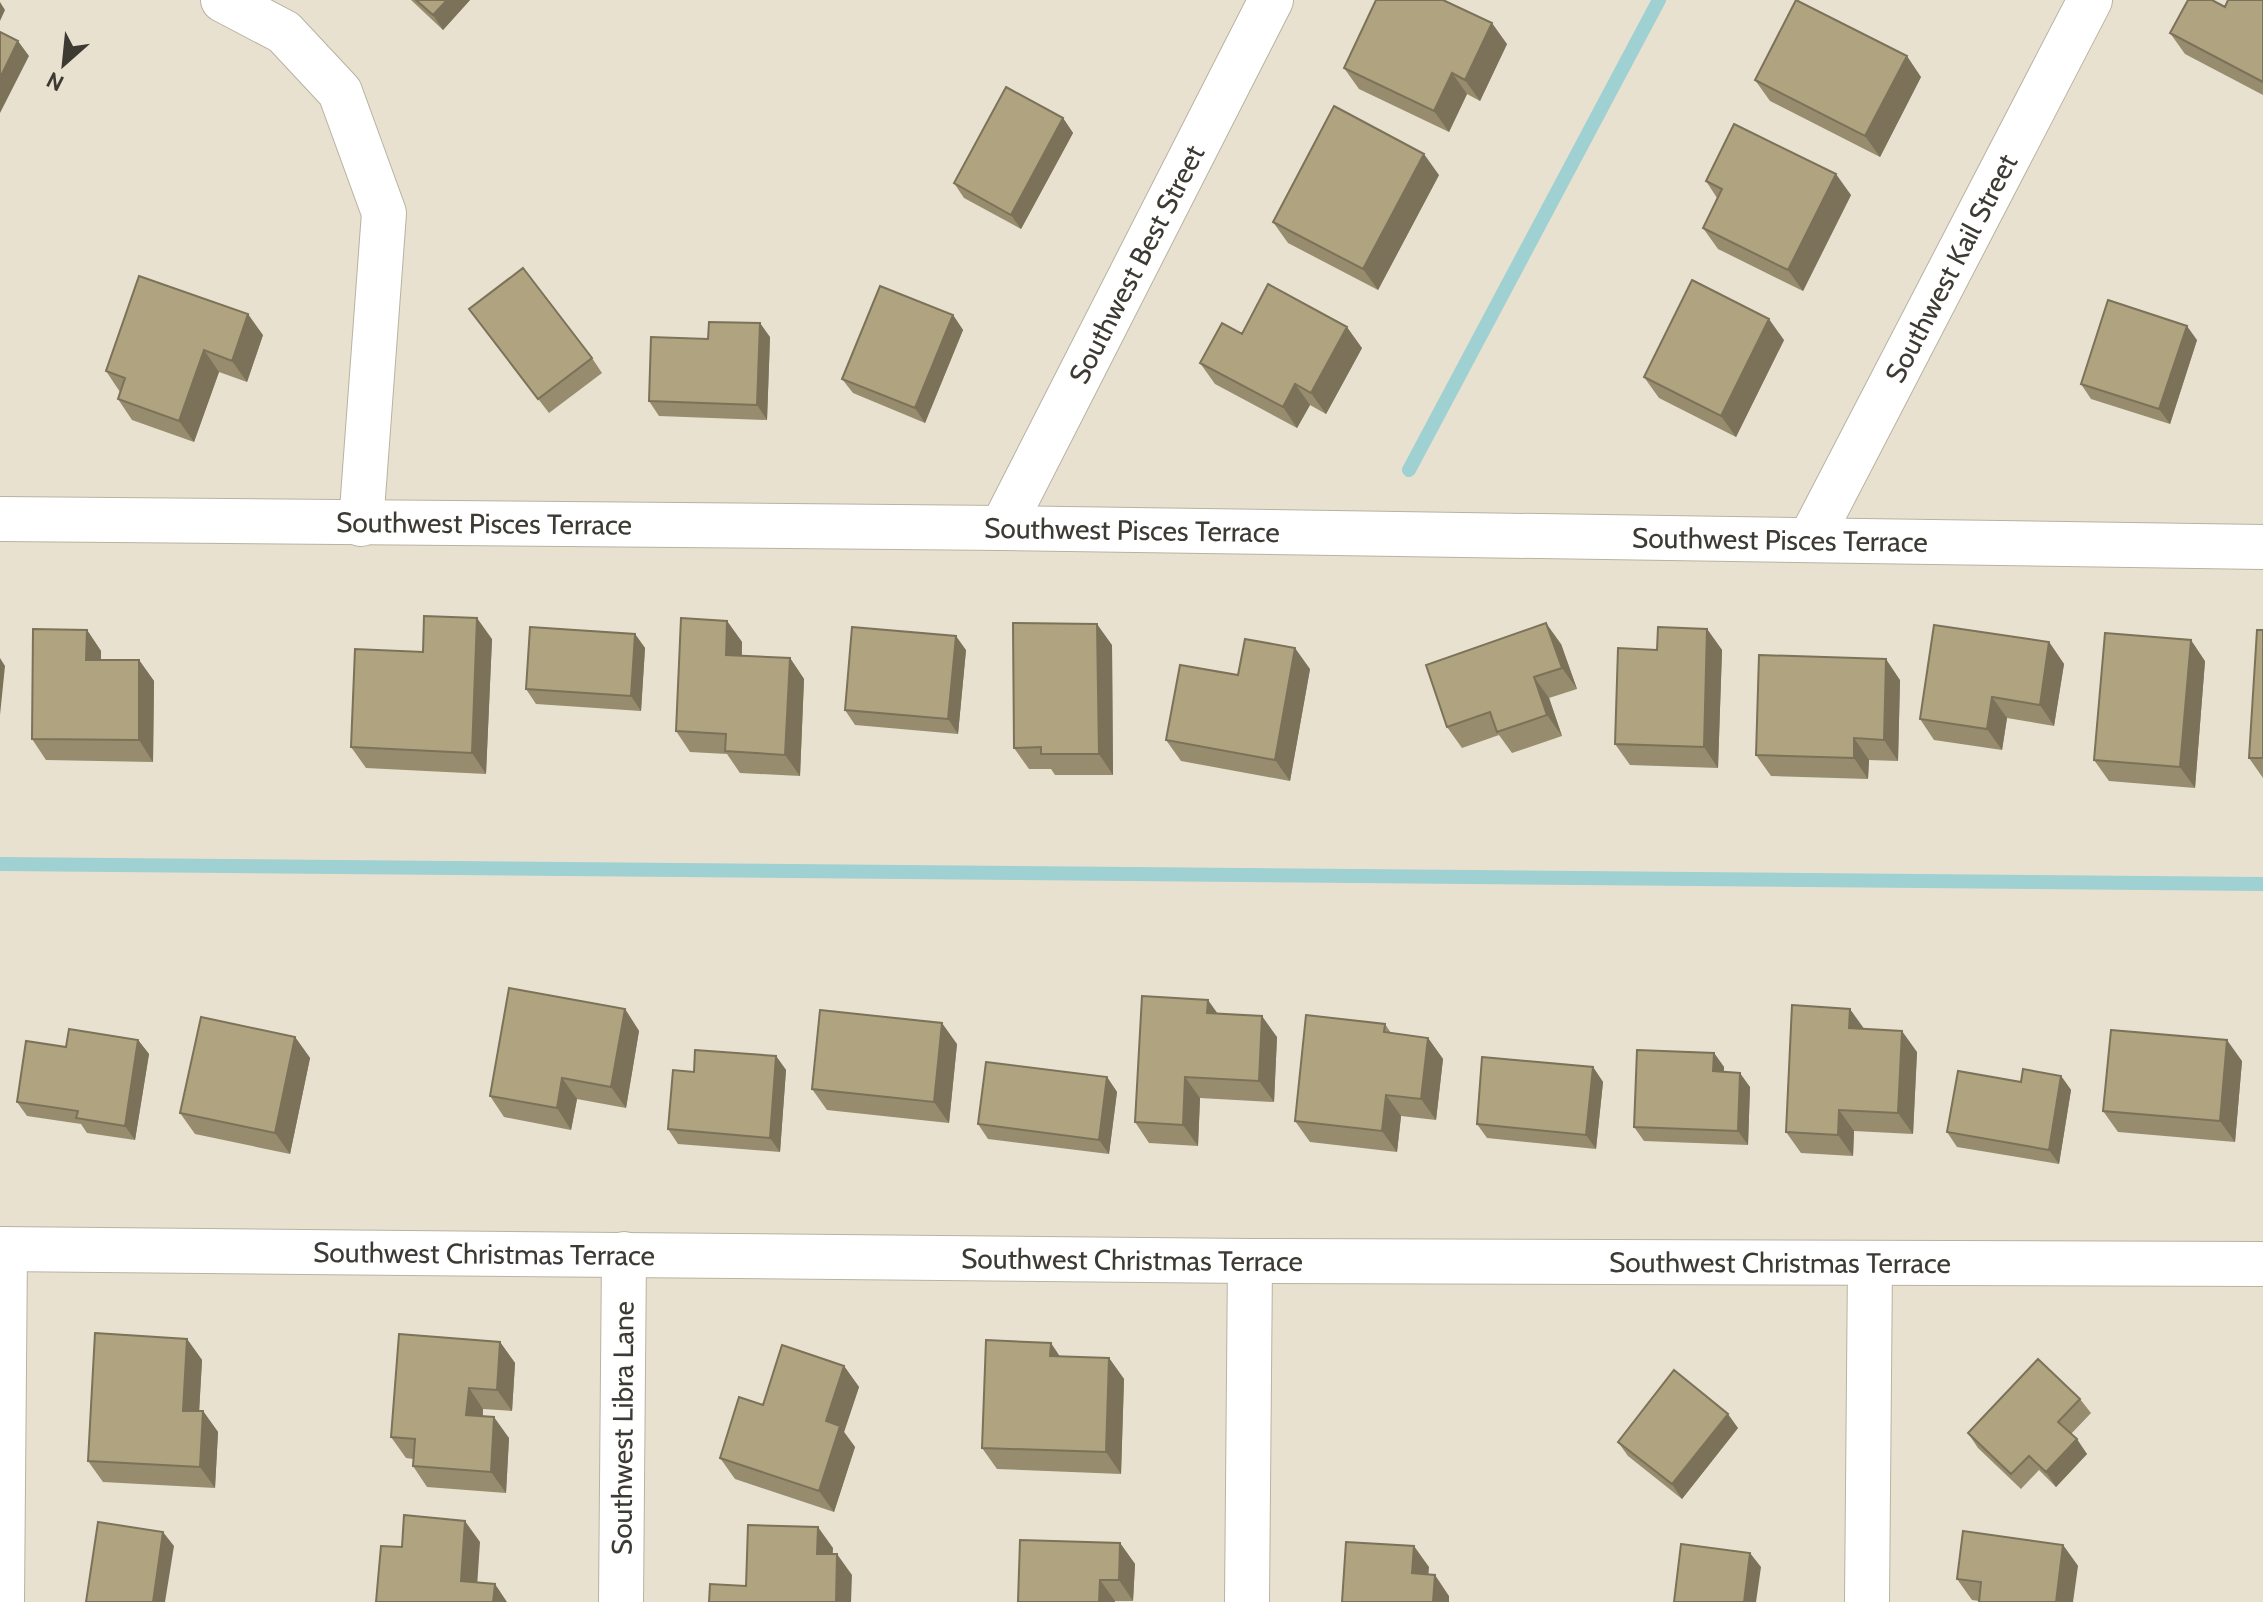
<svg xmlns="http://www.w3.org/2000/svg" width="2263" height="1602" font-family="Cabin,sans-serif">
	<style>
		.lines { fill: none; stroke-linecap: round; stroke-linejoin: round }
		.stream { stroke: #9fd0d2; stroke-width: 14 }
		.street-casing { stroke: #b8b2a1; stroke-width: 46 }
		.street { stroke: #fff; stroke-width: 44 }
		.wall { fill: #978c6d }
		.shaded-wall { fill: #7b7259 }
		.building { fill: #b0a37f; stroke: #7b7259; stroke-width: 2 }
		.labels { text-anchor: middle; stroke-width: 7; stroke-linejoin: round; paint-order: stroke }
		.street-label { font-size: 28px; fill: #3c3a33; stroke: #e8e1d0 }
	</style>
	<rect width="100%" height="100%" fill="#e8e1d0"/>
	<g class="lines">
		<!-- stream -->
		<path class="stream" d="M1409,470L1659,0
			M0,864L2263,884"/>
		<!-- street casing -->
		<g class="street-casing">
			<g id="street">
				<path d="M223,0L284,32L340,92L384,213L361,524"/>
				<path id="s1" d="M0,519L1002,528L2263,547"/>
				<path id="s2" d="M1002,528L1271,0"/>
				<path id="s3" d="M1811,538L2090,0"/>
				<path id="s4" d="M0,1249L1250,1261L2263,1264"/>
				<path d="M2,1602L5,1249"/>
				<path id="s5" d="M621,1602L624,1254"/>
				<path d="M1247,1602L1250,1261"/>
				<path d="M1867,1602L1870,1264"/>
			</g>
		</g>
		<!-- street -->
		<use href="#street" class="street"/>
	</g>
	<!-- wall -->
	<path class="wall" d="M411,0H470L443,30Z
		M2263,0V95L2185,54L2170,33L2225,7Z
		M1507,44L1480,101L1467,94L1449,132L1359,89L1344,68Z
		M1921,77L1880,157L1770,101L1755,80Z
		M1063,118L1073,133L1021,229L964,198L954,183Z
		M1439,175L1378,290L1288,243L1273,222Z
		M1706,181L1851,195L1803,291L1718,249L1703,228L1717,198Z
		M469,309L592,358L602,373L549,413Z
		M953,315L963,330L925,423L853,393L842,379Z
		M1242,334L1362,348L1326,414L1310,405L1297,428L1215,384L1200,363Z
		M263,335L247,382L219,372L194,442L132,420L118,399L120,392L106,371Z
		M770,337L767,420L659,416L649,401L708,339Z
		M1784,340L1736,437L1659,398L1644,377Z
		M2197,340L2170,424L2091,399L2081,384Z
		M727,621L742,642V656L790,658L804,679L800,776L740,773L727,754L690,752L676,731Z
		M1707,629L1722,650L1718,768L1630,765L1615,744L1657,650Z
		M87,630L101,651V660H139L154,681L153,762L46,760L32,739Z
		M2263,630V778L2249,758Z
		M635,634L645,648L641,711L536,704L526,689Z
		M492,639L486,774L366,768L351,747L423,652Z
		M2049,642L2064,664L2054,726L2007,718L2002,750L1934,740L1920,719Z
		M1561,644L1577,689L1549,698L1562,736L1512,753L1499,735L1462,748L1447,727Z
		M1112,645L1113,775H1055L1051,769H1029L1014,748Z
		M966,650L958,734L855,725L845,710Z
		M2205,661L2195,788L2109,781L2094,760Z
		M1310,669L1290,781L1181,761L1166,740L1238,675Z
		M1900,680L1898,761L1869,760L1868,779L1771,776L1756,755Z
		M625,1009L639,1031L626,1108L577,1099L571,1130L504,1117L490,1096Z
		M1217,1013L1277,1037L1274,1102L1200,1098L1198,1146L1149,1143L1135,1122Z
		M1385,1024L1391,1033L1428,1038L1443,1059L1436,1120L1401,1116L1397,1152L1310,1142L1295,1121Z
		M1864,1029L1917,1052L1913,1134L1854,1131L1853,1156L1801,1153L1786,1132Z
		M295,1037L310,1058L290,1154L195,1134L180,1113Z
		M138,1040L149,1054L135,1140L87,1133L81,1124L27,1116L17,1102L66,1047Z
		M957,1044L949,1123L827,1110L812,1089Z
		M1714,1053L1724,1067V1072L1750,1087L1748,1145L1644,1141L1634,1127Z
		M776,1056L786,1070L780,1152L678,1144L668,1129L694,1072Z
		M2242,1061L2235,1142L2118,1132L2103,1111Z
		M1593,1067L1603,1082L1596,1149L1487,1138L1477,1124Z
		M2061,1076L2071,1090L2059,1164L1957,1147L1947,1132L2021,1082Z
		M1107,1077L1117,1092L1109,1154L988,1139L978,1124Z
		M187,1339L202,1360L199,1411H203L218,1432L215,1488L103,1482L88,1461Z
		M500,1342L515,1363L512,1411L483,1409V1416L509,1438L506,1493L427,1487L413,1466V1459L406,1458L391,1437Z
		M1060,1356L1109,1358L1124,1379L1121,1474L997,1469L982,1448Z
		M844,1366L859,1387L844,1432L855,1447L834,1512L735,1479L720,1458L763,1405Z
		M2080,1399L2091,1413L2071,1434L2087,1454L2056,1487L2039,1470L2021,1489L1978,1448L1968,1433Z
		M1738,1428L1682,1499L1628,1456L1618,1442Z
		M1120,1543L1135,1564L1133,1601L1018,1602Z
		M2063,1545L2078,1566L1979,1601L1972,1600L1957,1579Z"/>
	<!-- shaded-wall -->
	<path class="shaded-wall" d="M447,0H470L443,30L433,15Z
		M0,2L5,10L0,21Z
		M1492,23L1507,44L1480,101L1465,80Z
		M18,41L29,56L0,113V78Z
		M1907,56L1921,77L1880,157L1865,136Z
		M1452,73L1467,94L1449,132L1434,111Z
		M1063,118L1073,133L1021,229L1011,215Z
		M1424,154L1439,175L1378,290L1363,269Z
		M1836,174L1851,195L1803,291L1788,270Z
		M248,314L263,335L247,382L232,361Z
		M953,315L963,330L925,423L915,408Z
		M1769,319L1784,340L1736,437L1721,416Z
		M760,323L770,337L767,420L757,405Z
		M2187,326L2197,340L2170,424L2159,409Z
		M1347,327L1362,348L1326,414L1311,393Z
		M204,350L219,372L194,442L179,421Z
		M1295,384L1310,405L1297,428L1283,407Z
		M477,618L492,639L486,774L472,753Z
		M727,621L742,642L741,676L726,655Z
		M1546,623L1561,644L1577,689L1562,668Z
		M1097,624L1112,645L1113,775L1099,754Z
		M1707,629L1722,650L1718,768L1704,747Z
		M87,630L101,651V681L86,660Z
		M635,634L645,648L641,711L631,696Z
		M956,636L966,650L958,734L948,719Z
		M2191,640L2205,661L2195,788L2180,767Z
		M2049,642L2064,664L2054,726L2040,705Z
		M1295,648L1310,669L1290,781L1275,760Z
		M0,658L5,666L0,715Z
		M790,658L804,679L800,776L785,755Z
		M1886,659L1900,680L1898,761L1884,740Z
		M139,660L154,681L153,762L139,740Z
		M1534,677L1549,698L1562,736L1547,715Z
		M1992,697L2007,718L2002,750L1987,729Z
		M1854,738L1869,760L1868,779L1854,758Z
		M1208,1000L1223,1021L1207,1013Z
		M625,1009L639,1031L626,1108L611,1087Z
		M1850,1009L1865,1030L1849,1028Z
		M1262,1016L1277,1037L1274,1102L1259,1081Z
		M942,1023L957,1044L949,1123L934,1102Z
		M1902,1031L1917,1052L1913,1134L1898,1113Z
		M295,1037L310,1058L290,1154L275,1133Z
		M1428,1038L1443,1059L1436,1120L1421,1099Z
		M138,1040L149,1054L135,1140L125,1126Z
		M2227,1040L2242,1061L2235,1142L2220,1121Z
		M1714,1053L1724,1067L1723,1086L1713,1071Z
		M776,1056L786,1070L780,1152L770,1138Z
		M1593,1067L1603,1082L1596,1149L1586,1135Z
		M1740,1073L1750,1087L1748,1145L1738,1131Z
		M2061,1076L2071,1090L2059,1164L2049,1150Z
		M1107,1077L1117,1092L1109,1154L1099,1140Z
		M1185,1077L1200,1098L1198,1146L1183,1125Z
		M562,1078L577,1099L571,1130L557,1108Z
		M1386,1095L1401,1116L1397,1152L1382,1131Z
		M1839,1110L1854,1131L1853,1156L1838,1135Z
		M187,1339L202,1360L198,1432L183,1411Z
		M500,1342L515,1363L512,1411L497,1390Z
		M1051,1343L1065,1364L1050,1356Z
		M1109,1358L1124,1379L1121,1474L1106,1452Z
		M844,1366L859,1387L844,1432L855,1447L834,1512L819,1491L826,1421Z
		M469,1388L483,1409L481,1436L466,1415Z
		M203,1411L218,1432L215,1488L200,1467Z
		M1728,1414L1738,1428L1682,1499L1672,1484Z
		M494,1417L509,1438L506,1493L491,1472Z
		M2077,1439L2087,1454L2056,1487L2046,1472Z
		M465,1521L480,1542L476,1602L461,1581Z
		M818,1527L833,1548L832,1575L817,1554Z
		M163,1532L174,1546L165,1602H153Z
		M1120,1543L1135,1564L1133,1601L1119,1580Z
		M2063,1545L2078,1566L2073,1602H2056Z
		M1414,1546L1429,1567L1427,1594L1412,1573Z
		M1750,1553L1761,1567L1756,1602H1744Z
		M837,1554L852,1575L851,1602H836Z
		M1435,1575L1449,1596V1602H1433Z
		M1100,1580L1115,1601V1602H1099Z
		M495,1584L507,1602H493Z"/>
	<!-- building -->
	<path class="building" d="M416,0H447L433,15Z
		M1376,0H1443L1492,23L1465,80L1452,73L1434,111L1344,68Z
		M1796,0L1907,56L1865,136L1755,80Z
		M2188,0H2212L2225,7L2228,0H2263V82L2170,33Z
		M0,32L18,41L0,78Z
		M1006,87L1063,118L1011,215L954,183Z
		M1334,106L1424,154L1363,269L1273,222Z
		M1734,124L1836,174L1788,270L1703,228L1722,189L1706,181Z
		M523,268L592,358L538,399L469,309Z
		M139,276L248,314L232,361L204,350L179,421L118,399L125,378L106,371Z
		M1692,280L1769,319L1721,416L1644,377Z
		M1268,284L1347,327L1311,393L1295,384L1283,407L1200,363L1222,323L1242,334Z
		M880,286L953,315L915,408L842,379Z
		M2108,300L2187,326L2159,409L2081,384Z
		M709,322L760,323L757,405L649,401L651,337L708,339Z
		M424,616L477,618L472,753L351,747L355,649L423,652Z
		M681,618L727,621L726,655L790,658L785,755L725,751L726,734L676,731Z
		M1013,623L1097,624L1099,754H1041V747L1014,748Z
		M1546,623L1562,668L1534,677L1547,715L1497,732L1490,712L1447,727L1426,665Z
		M1934,625L2049,642L2040,705L1992,697L1987,729L1920,719Z
		M530,627L635,634L631,696L526,689Z
		M852,627L956,636L948,719L845,710Z
		M1658,627L1707,629L1704,747L1615,744L1618,648L1657,650Z
		M33,629L87,630L86,660H139V740L32,739Z
		M2257,630H2263V758H2249Z
		M2105,633L2191,640L2180,767L2094,760Z
		M1245,639L1295,648L1275,760L1166,740L1180,665L1238,675Z
		M1759,655L1886,659L1884,740L1854,738V758L1756,755Z
		M509,988L625,1009L611,1087L562,1078L557,1108L490,1096Z
		M1142,996L1208,1000L1207,1013L1262,1016L1259,1081L1185,1077L1183,1125L1135,1122Z
		M1792,1005L1850,1009L1849,1028L1902,1031L1898,1113L1839,1110L1838,1135L1786,1132Z
		M820,1010L942,1023L934,1102L812,1089Z
		M1306,1015L1385,1024L1384,1032L1428,1038L1421,1099L1386,1095L1382,1131L1295,1121Z
		M201,1017L295,1037L275,1133L180,1113Z
		M69,1029L138,1040L125,1126L76,1118L78,1111L17,1102L26,1041L66,1047Z
		M2111,1030L2227,1040L2220,1121L2103,1111Z
		M695,1050L776,1056L770,1138L668,1129L673,1070L694,1072Z
		M1637,1050L1714,1053L1713,1071L1740,1073L1738,1131L1634,1127Z
		M1482,1057L1593,1067L1586,1135L1477,1124Z
		M986,1062L1107,1077L1099,1140L978,1124Z
		M2023,1069L2061,1076L2049,1150L1947,1132L1958,1071L2021,1082Z
		M95,1333L187,1339L183,1411H203L200,1467L88,1461Z
		M399,1334L500,1342L497,1390L469,1388L466,1415L494,1417L491,1472L413,1466L415,1439L391,1437Z
		M986,1340L1051,1343L1050,1356L1109,1358L1106,1452L982,1448Z
		M782,1345L844,1366L826,1421L840,1426L819,1491L720,1458L739,1397L763,1405Z
		M2038,1359L2080,1399L2058,1422L2077,1439L2046,1472L2029,1456L2011,1474L1968,1433Z
		M1674,1370L1728,1414L1672,1484L1618,1442Z
		M404,1515L465,1521L461,1581L495,1584L493,1602H376L381,1546L402,1547Z
		M98,1522L163,1532L153,1602H86Z
		M748,1525L818,1527L817,1554H837L836,1602H709L710,1584L746,1586Z
		M1963,1531L2063,1545L2056,1602H1979L1981,1582L1957,1579Z
		M1020,1540L1120,1543L1119,1580H1100L1099,1602H1018Z
		M1346,1542L1414,1546L1412,1573L1435,1575L1433,1602H1342Z
		M1681,1544L1750,1553L1744,1602H1674Z"/>
	<g class="labels">
		<!-- street labels -->
		<g class="street-label">
			<text dy="10" stroke="none"><textPath href="#s2" startOffset="296">Southwest Best Street</textPath></text>
			<text dy="10" stroke="none"><textPath href="#s3" startOffset="304">Southwest Kail Street</textPath></text>
			<text dy="10" stroke="none"><textPath href="#s1" startOffset="484">Southwest Pisces Terrace</textPath></text>
			<text dy="10" stroke="none"><textPath href="#s1" startOffset="1132">Southwest Pisces Terrace</textPath></text>
			<text dy="10" stroke="none"><textPath href="#s1" startOffset="1780">Southwest Pisces Terrace</textPath></text>
			<text dy="10" stroke="none"><textPath href="#s4" startOffset="484">Southwest Christmas Terrace</textPath></text>
			<text dy="10" stroke="none"><textPath href="#s4" startOffset="1132">Southwest Christmas Terrace</textPath></text>
			<text dy="10" stroke="none"><textPath href="#s4" startOffset="1780">Southwest Christmas Terrace</textPath></text>
			<text dy="10" stroke="none"><textPath href="#s5" startOffset="174">Southwest Libra Lane</textPath></text>
		</g>
	</g>
	<!-- north arrow -->
	<g transform="translate(64 64) rotate(207)" stroke="#e8e1d0" stroke-width="6" paint-order="stroke">
	<path d="M0-6L14 30L0 20L-14 30Z" fill="#3c3a33"/>
	<text y="-12" font-size="22" font-weight="bold" text-anchor="middle" fill="#3c3a33">N</text>
	</g>
</svg>
